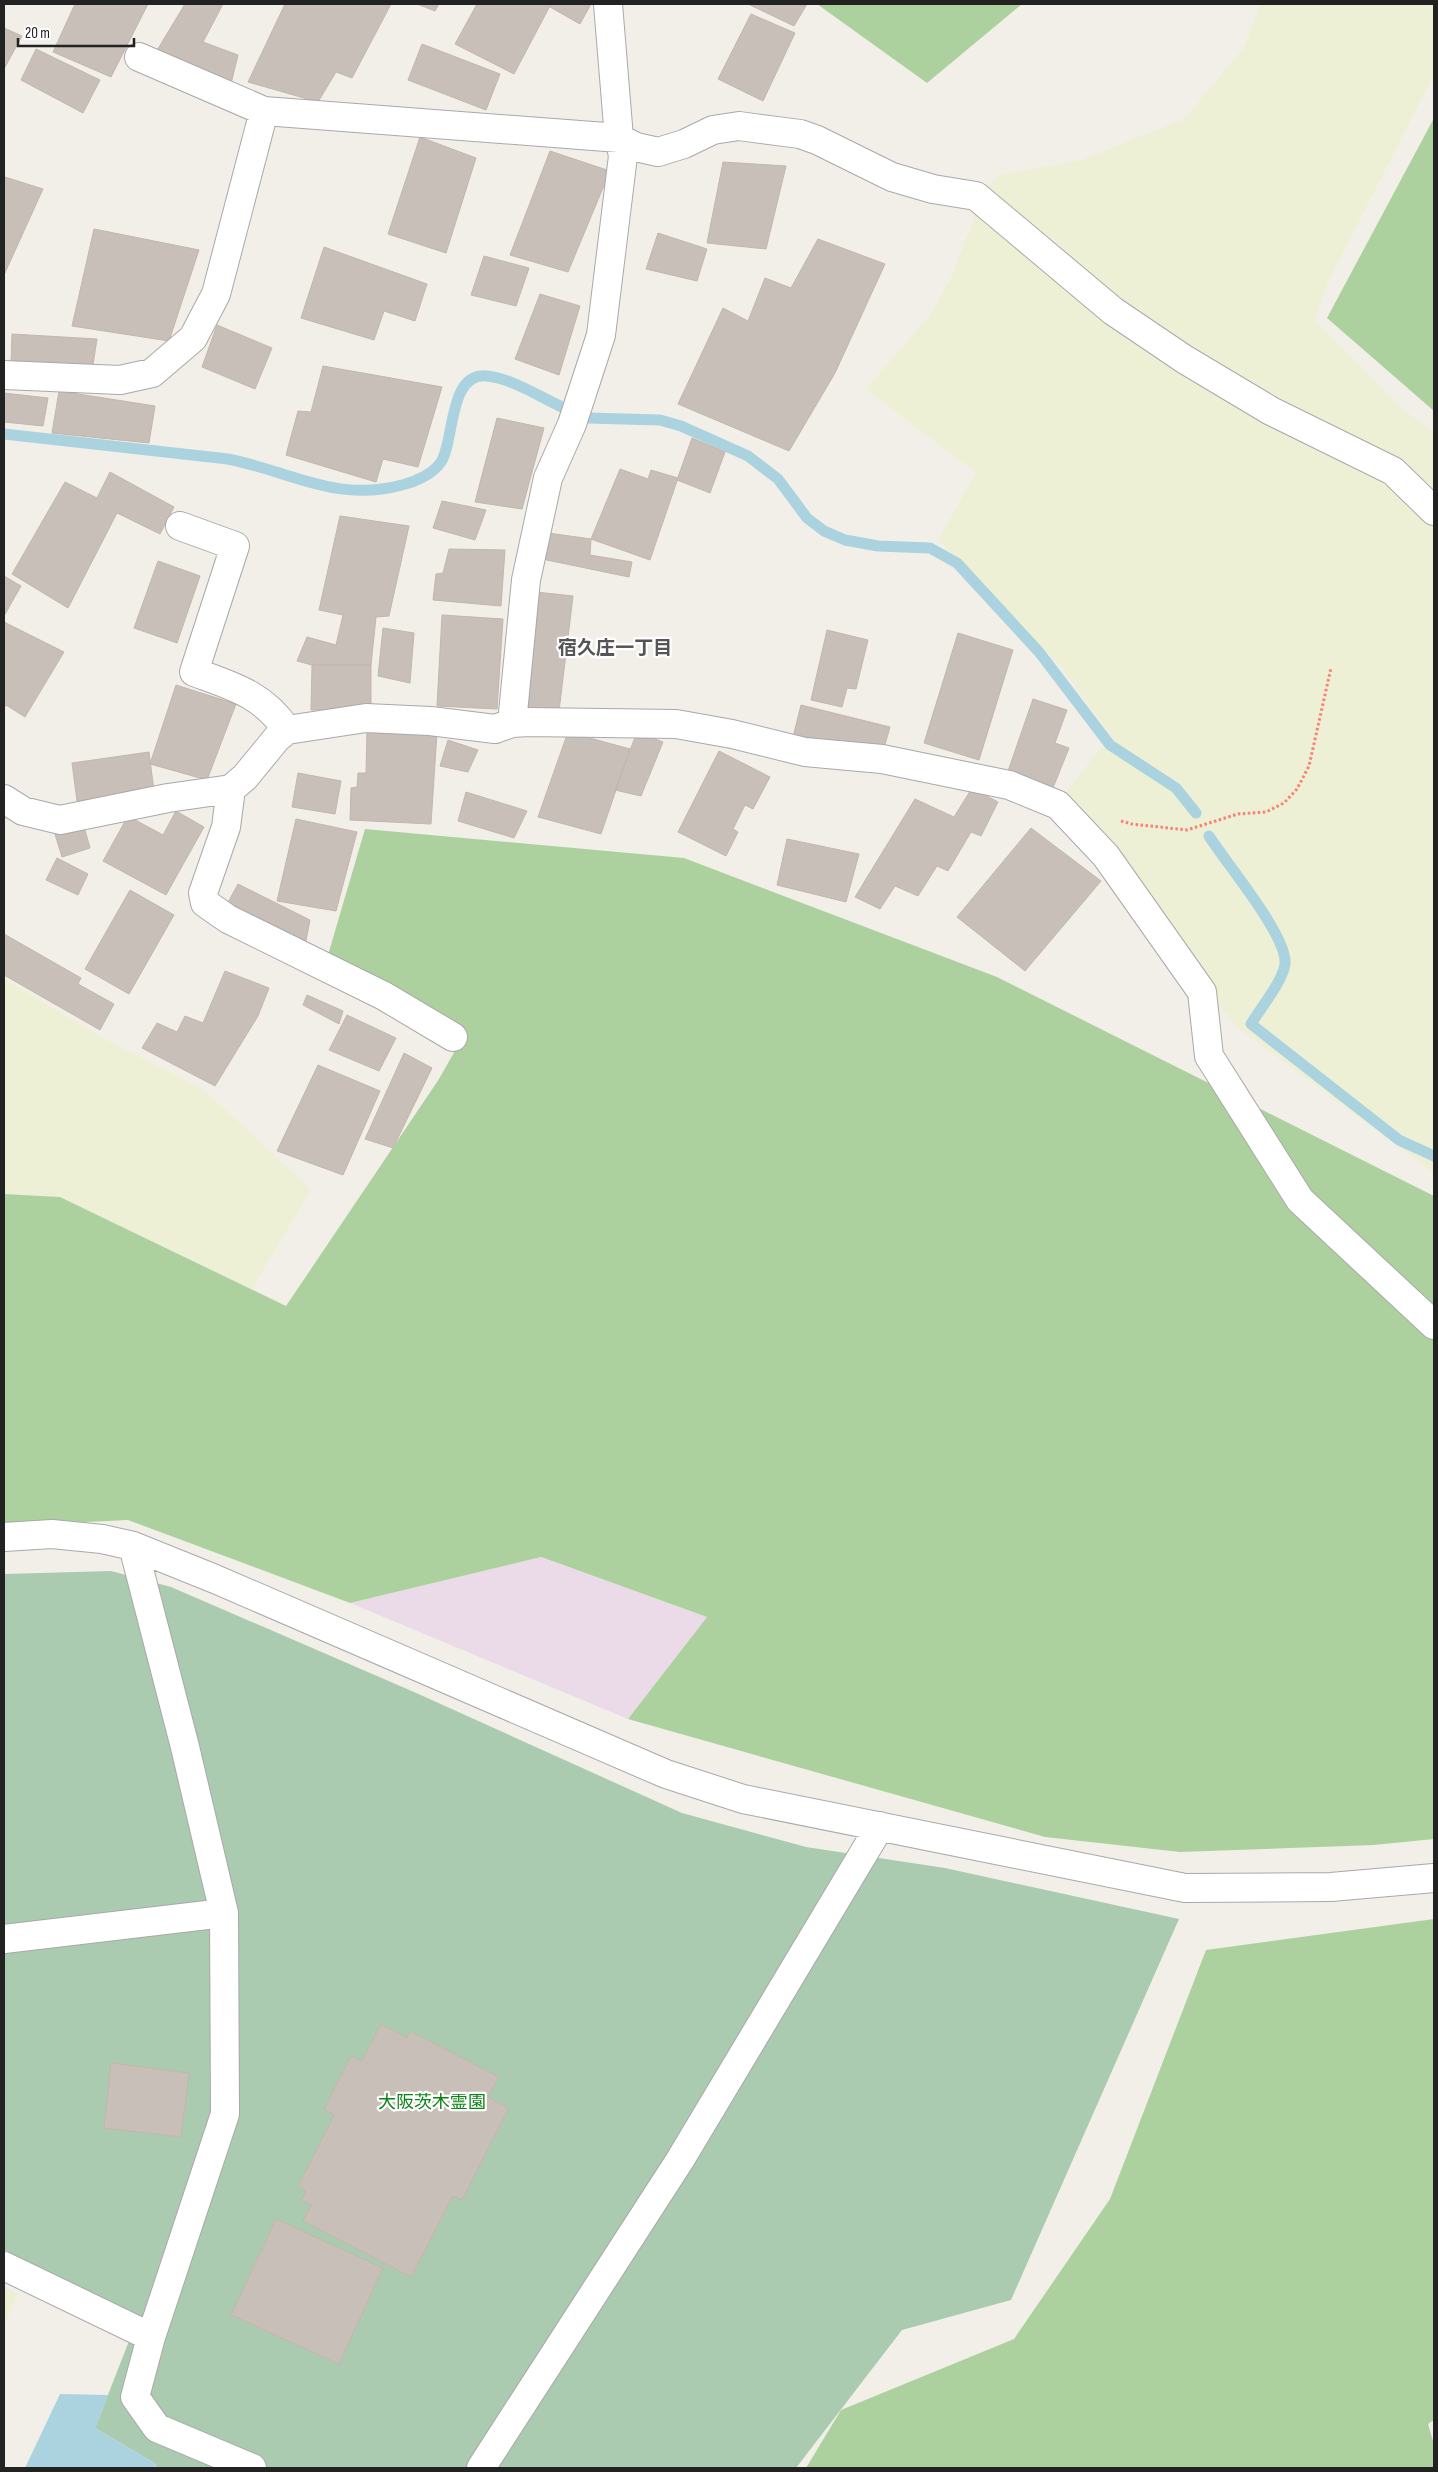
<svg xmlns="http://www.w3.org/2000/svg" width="1438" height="2472" font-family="'Sofia Sans Condensed','Noto Sans JP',sans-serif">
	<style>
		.industrial { fill: #ebdbe8 }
		.farmland { fill: #eef0d5 }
		.forest { fill: #add19e }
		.cemetery { fill: #aacbaf }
		.water { fill: #aad3df }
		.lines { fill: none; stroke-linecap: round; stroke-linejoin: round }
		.stream { stroke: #aad3df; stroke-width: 11 }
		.building { fill: #c7bfb8; stroke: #c4b6ab }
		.minor-casing { stroke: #a9a9a9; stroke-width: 30 }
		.path { stroke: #fa8072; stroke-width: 3; stroke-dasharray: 2.5 2.5; stroke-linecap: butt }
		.minor { stroke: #fff; stroke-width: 28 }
		.labels { text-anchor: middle; stroke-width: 4.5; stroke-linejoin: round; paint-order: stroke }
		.park-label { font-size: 18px; fill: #0c8416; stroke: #fff }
		.neighbourhood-label { font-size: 19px; font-weight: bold; fill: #555; stroke: #fff }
	</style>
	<rect width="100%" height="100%" fill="#f2efe9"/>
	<!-- industrial -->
	<path class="industrial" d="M540,1557L707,1617L628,1719L350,1603Z"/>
	<!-- farmland -->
	<path class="farmland" d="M1260,4H1434V75L1328,282L1315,320L1400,407L1434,432V1173L1235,1026L1064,795L1110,735L1062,668L938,540L976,473L866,389L930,315L950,280L984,192L999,175L1081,160L1184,119L1245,46Z
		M4,979L105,1039L203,1089L311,1189L252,1289L60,1197L4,1194Z
		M4,2287L18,2294L4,2327Z"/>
	<!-- forest -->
	<path class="forest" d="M817,4H1022L927,83Z
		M1434,118V411L1327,318Z
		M365,829L684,858L997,977L1434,1196V1839L1374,1845L1180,1852L1045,1837L628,1719L707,1617L541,1557L350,1603L128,1520L4,1526V1194L60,1197L286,1306L439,1079L465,1033L328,955Z
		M1434,1919V2420L1428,2424L1434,2444V2468H806L841,2410L1014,2339L1110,2199L1206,1950Z"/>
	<!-- cemetery -->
	<path class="cemetery" d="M111,1571L171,1587L414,1692L682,1813L806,1847L945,1868L1179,1919L1011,2300L902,2330L796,2468H155L156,2464L95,2428L138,2318L4,2250V1574Z"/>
	<!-- water -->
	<path class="water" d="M60,2394L108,2395L95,2428L156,2464L154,2468H25Z"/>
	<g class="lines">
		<!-- stream -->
		<path class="stream" d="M587,418L660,420L681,426L748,456L778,479L807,518L824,531L845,540L878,546L930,548L957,563L1039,652L1110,745L1176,788L1196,813
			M4,434L228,459C290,471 335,503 402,485C415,482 433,474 441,462C455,440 448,372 487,376C511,378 542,398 564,408
			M1209,836C1225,862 1288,936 1285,964C1283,981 1260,1009 1251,1024L1399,1140L1434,1156"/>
	</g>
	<!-- building -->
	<path class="building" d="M75,4H148L111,77L53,52Z
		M185,4H223L203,42L238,55L230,88L153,57Z
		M285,4H391L352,78L336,72L318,102L248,82Z
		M417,4H439L435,11Z
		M477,4H551L514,74L455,44Z
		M552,4H591L580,24L550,7Z
		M748,4H807L794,26Z
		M751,14L795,33L763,101L718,79Z
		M4,28L22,36L4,69Z
		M422,44L500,74L486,110L408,80Z
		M36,49L100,80L83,113L21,80Z
		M420,137L476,158L446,253L388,234Z
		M550,151L610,171L568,272L510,255Z
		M723,162L786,166L766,249L707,243Z
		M5,177L43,189L4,275V180Z
		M94,229L199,250L169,341L72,326Z
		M658,233L707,249L697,281L646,269Z
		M818,239L885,264L835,373L789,451L678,404L723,308L748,321L765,278L791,288Z
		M324,247L427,284L415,321L384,311L374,340L301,318Z
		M484,256L529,268L516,306L471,295Z
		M540,294L580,306L559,375L515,359Z
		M217,325L272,348L255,389L202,367Z
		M12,334L97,339L92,371L11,365Z
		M323,366L442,387L418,467L383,459L376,482L286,455L298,411L311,412Z
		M59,391L155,406L149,443L52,433Z
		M4,393L48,398L43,426L4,422Z
		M497,418L544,428L522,509L475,502Z
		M692,438L725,452L710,493L677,480Z
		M620,469L648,479L651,470L678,478L650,560L591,539Z
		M110,472L174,507L160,534L117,513L68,608L12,574L65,482L97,498Z
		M442,501L486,510L475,540L433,528Z
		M340,516L409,526L389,616L376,617L371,665H312L297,661L307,637L336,645L343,615L319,610Z
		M548,533L591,539L590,555L632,562L629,577L542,559Z
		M449,549L505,550L501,606L433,600L436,574L443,573Z
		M158,561L200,576L177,643L134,628Z
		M4,576L21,586L4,616Z
		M536,592L573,596L559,711L526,708Z
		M442,615L503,619L497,709L437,706Z
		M4,622L64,652L25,717L6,705L4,708Z
		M383,628L414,633L410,683L378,676Z
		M827,630L868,640L856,689L847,688L842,707L811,700Z
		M958,633L1013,650L979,760L924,743Z
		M312,665H371V710H311Z
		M176,685L236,704L207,780L150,764Z
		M1033,699L1067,710L1055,743L1069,748L1053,788L1007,774Z
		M801,705L890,727L882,755L793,737Z
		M367,730L437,733L431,824L350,820L351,788L357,787L358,773H366Z
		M568,732L630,749L601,834L538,817Z
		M637,732L663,742L641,796L615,790Z
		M448,740L478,750L468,772L440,766Z
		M719,751L770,777L753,809L745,805L733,829L738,832L726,856L678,832Z
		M149,752L154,791L77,801L72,763Z
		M298,773L341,781L335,814L292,807Z
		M972,788L998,802L981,836L971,832L948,871L937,866L918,896L895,886L880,909L855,897L915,799L954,817Z
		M466,792L527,811L514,838L458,821Z
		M176,811L204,827L166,895L103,861L128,816L163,835Z
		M296,819L357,832L336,911L277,901Z
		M83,823L90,848L62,857L54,831Z
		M1031,828L1101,881L1025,971L957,917Z
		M787,839L859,854L846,902L777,885Z
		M57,858L88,874L78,895L46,880Z
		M238,884L310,920L305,946L226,906Z
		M130,890L174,915L129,994L85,969Z
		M4,934L81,978L78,984L114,1004L100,1030L4,975Z
		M225,971L269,988L258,1016L215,1086L142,1048L157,1023L177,1032L185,1016L203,1023Z
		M307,995L343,1011L339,1024L303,1005Z
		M347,1015L396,1038L379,1071L329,1050Z
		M404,1053L432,1068L393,1148L365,1139Z
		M318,1065L380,1091L343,1175L277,1151Z
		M381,2024L407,2038L410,2031L499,2077L488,2097L509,2108L462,2200L453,2196L411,2277L303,2221L311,2205L301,2200L306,2191L298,2186L334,2115L324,2109L351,2056L362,2061Z
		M111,2063L189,2073L181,2137L104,2128Z
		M276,2219L383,2268L339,2364L231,2315Z"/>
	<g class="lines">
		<!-- minor casing -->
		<g class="minor-casing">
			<path id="minor" d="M139,57L264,111L619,138L636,147L658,152L684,144L713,130L739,126L800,134L817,140L892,177L933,189L976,196L1113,311L1184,359L1271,411L1393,471L1434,511
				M4,375L120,380L152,373L193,338L216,294L264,111
				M180,526L235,546L194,672C232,686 263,694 287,730
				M512,723L526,580L548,478L572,424L601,335L623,156L619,138L608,4
				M231,789L226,827L203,893L205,903L228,919L384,996L453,1037
				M4,799L23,811L60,820L168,798L231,789L245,777L277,738L287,730L366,718L430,721L495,729L512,723L529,722L676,724L732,734L805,752L882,759L1009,785L1058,805L1106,856L1202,992L1209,1056L1300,1200L1434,1325
				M4,1537L52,1534L102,1539L133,1546L215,1579L666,1774L743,1799L1185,1888L1331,1887L1434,1878
				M133,1546L185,1747L224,1913L225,2114L151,2337L135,2397L157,2428L252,2468
				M4,1939L224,1913
				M4,2266L151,2337
				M481,2468L680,2160L880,1826"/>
		</g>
		<!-- path -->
		<path class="path" d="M1121,821L1132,824L1187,830L1238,814L1266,812L1284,803L1297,789L1309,766L1331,668"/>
		<!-- minor -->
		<use href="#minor" class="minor"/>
	</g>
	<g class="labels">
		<!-- park labels -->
		<g class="park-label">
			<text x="432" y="2108">大阪茨木霊園</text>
		</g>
		<!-- neighbourhood labels -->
		<g class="neighbourhood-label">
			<text x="615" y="654">宿久庄一丁目</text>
		</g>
	</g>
	<!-- border -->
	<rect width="1438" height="2472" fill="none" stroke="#222222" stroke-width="10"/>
	<!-- scale -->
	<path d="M18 38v8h116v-8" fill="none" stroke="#222222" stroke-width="2.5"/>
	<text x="25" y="38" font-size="15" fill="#222222" stroke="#ffffff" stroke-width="4" paint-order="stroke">20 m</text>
</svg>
